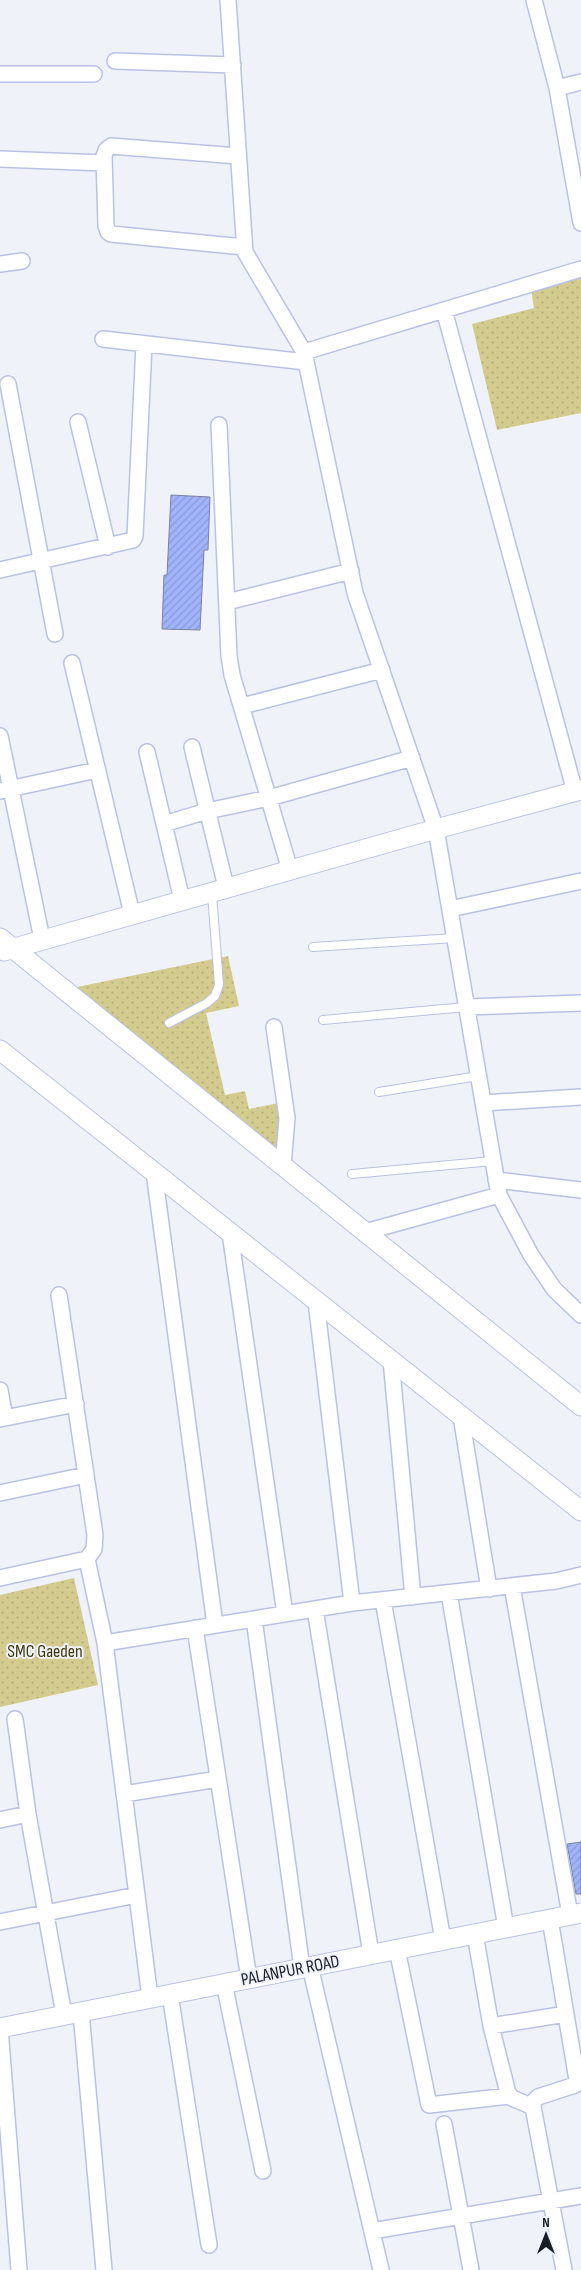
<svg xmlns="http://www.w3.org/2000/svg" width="581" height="2270" font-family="'Sofia Sans Condensed',sans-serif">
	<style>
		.green { fill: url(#green-dots) }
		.building { fill: url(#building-hatch); stroke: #78819f }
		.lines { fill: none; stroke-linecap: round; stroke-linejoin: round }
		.service-casing { stroke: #b9c2e3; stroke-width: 10 }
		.minor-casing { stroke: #b9c2e3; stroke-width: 18 }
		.tertiary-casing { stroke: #b9c2e3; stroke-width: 21 }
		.service { stroke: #fff; stroke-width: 8 }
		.minor { stroke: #fff; stroke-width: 15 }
		.tertiary { stroke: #fff; stroke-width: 19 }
		.labels { text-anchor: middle; stroke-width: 4; stroke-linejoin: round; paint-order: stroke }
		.park-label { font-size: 18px; fill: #413a0b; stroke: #f0f2f9 }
		.street-label { font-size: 18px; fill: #191d28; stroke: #f0f2f9 }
	</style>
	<defs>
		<pattern id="green-dots" width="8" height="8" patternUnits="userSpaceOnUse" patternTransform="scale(1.25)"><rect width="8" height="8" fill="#d4cb8e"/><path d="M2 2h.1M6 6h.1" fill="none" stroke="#b5ae7a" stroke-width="1.8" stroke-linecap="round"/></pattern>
		<pattern id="building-hatch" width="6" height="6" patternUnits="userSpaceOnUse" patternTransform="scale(1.25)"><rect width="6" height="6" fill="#a1b4fb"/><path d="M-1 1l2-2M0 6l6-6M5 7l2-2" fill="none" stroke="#8a9ad7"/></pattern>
	</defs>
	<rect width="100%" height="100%" fill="#f0f2f9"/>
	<!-- green -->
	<path class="green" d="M581,273V413L497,430L472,324L534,308L531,289Z
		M228,956L239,1006L206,1013L225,1095L245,1091L249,1109L283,1102L282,1160L77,987Z
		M74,1578L98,1685L0,1707V1595Z"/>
	<!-- building -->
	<path class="building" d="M171,495L210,497L208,550H204L200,630L162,629L164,575H167Z
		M581,1842V1894H576L567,1844Z"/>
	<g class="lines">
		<!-- service casing -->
		<g class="service-casing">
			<path id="service" d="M313,947L455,938
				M323,1020L466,1007
				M169,1023L207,1003L215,996L219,985L212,894
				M379,1092L478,1076
				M352,1174L493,1161"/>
		</g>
		<!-- minor casing -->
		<g class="minor-casing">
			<path id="minor" d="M228,0L245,252L304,352L355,593L436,829L499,1195L531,1255L554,1289L581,1315
				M534,0L557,88L581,223
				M115,61L233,65
				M0,74H94
				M557,88L581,82
				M238,156L111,146L106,150L104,156L106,226L108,232L111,234L244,247
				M0,159L104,163
				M0,264L22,261
				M444,310L575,792
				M103,339L306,362
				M304,352L581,269
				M8,384L55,634
				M78,422L108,547
				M219,425L229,656L232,675L290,870
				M0,570L133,540L135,536L144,344
				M227,602L351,571
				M72,663L132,914
				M242,706L382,670
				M0,736L42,939
				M192,747L226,887
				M147,752L182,900
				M0,791L97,770
				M164,824L207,811L269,798L412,758
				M450,909L581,881
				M466,1007L581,1003
				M274,1027L287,1118L283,1166
				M483,1103L581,1097
				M154,1172L215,1625
				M496,1180L581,1190
				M365,1232L499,1195
				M230,1233L285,1614
				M59,1295L95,1535L94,1549L87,1559
				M316,1301L352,1603
				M391,1360L413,1597
				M0,1390L5,1418
				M461,1416L489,1589
				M0,1419L76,1404
				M0,1493L86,1475
				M0,1578L87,1559L105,1643L352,1603L556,1581L581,1575
				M512,1586L570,1915
				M449,1593L506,1928
				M383,1600L443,1940
				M315,1609L371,1954
				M254,1619L302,1968
				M195,1628L249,1979
				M105,1643L150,1998
				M15,1719L28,1814L64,2015
				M124,1794L218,1779
				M0,1820L28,1814
				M550,1919L577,2080L575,2085L538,2097L534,2101L533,2107L564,2270
				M0,1922L137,1895
				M475,1934L491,2026L508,2093L512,2098L533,2107
				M397,1949L429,2105L509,2096
				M310,1966L381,2270
				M224,1983L263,2171
				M170,1994L209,2245
				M81,2012L104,2270
				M491,2026L566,2014
				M0,2028L19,2270
				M444,2124L471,2270
				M372,2231L581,2196"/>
		</g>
		<!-- tertiary casing -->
		<g class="tertiary-casing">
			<path id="tertiary" d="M0,938L581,1406
				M4,951L436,829L581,790
				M0,1050L581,1511
				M0,2028L581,1913"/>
		</g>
		<!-- service -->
		<use href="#service" class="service"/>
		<!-- minor -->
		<use href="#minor" class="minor"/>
		<!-- tertiary -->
		<use href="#tertiary" class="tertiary"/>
	</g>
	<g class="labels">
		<!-- park labels -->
		<g class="park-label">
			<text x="45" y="1657">SMC Gaeden</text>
		</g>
		<!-- street labels -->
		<g class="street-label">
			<text transform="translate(290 1970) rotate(-11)" y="6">PALANPUR ROAD</text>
		</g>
	</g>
	<!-- north arrow -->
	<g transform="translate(546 2235)" stroke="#f0f2f9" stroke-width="4" paint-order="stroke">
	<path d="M0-4L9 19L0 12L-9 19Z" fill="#191d28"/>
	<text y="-8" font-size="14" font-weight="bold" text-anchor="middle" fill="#191d28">N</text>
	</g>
</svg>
